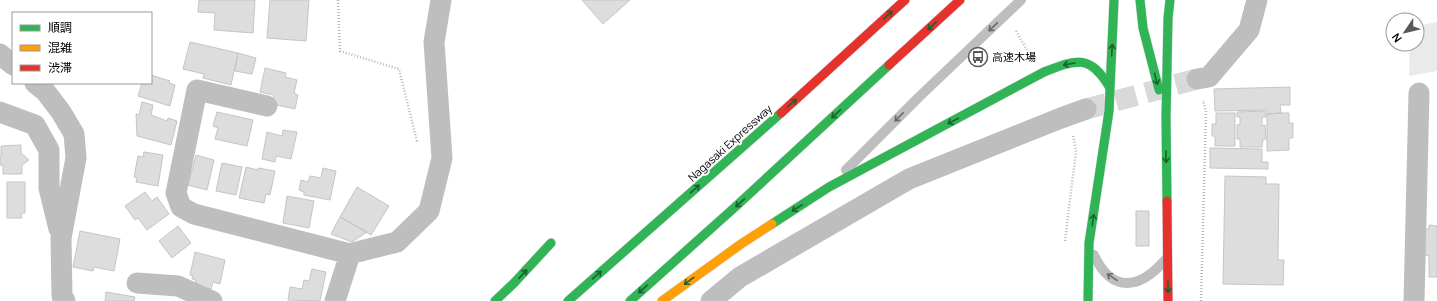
<svg xmlns="http://www.w3.org/2000/svg" width="1437" height="301" font-family="Manrope,'Noto Sans JP',sans-serif">
	<style>
		.green { fill: #eaeaea }
		.building { fill: #ddd; stroke: #c5c5c5 }
		.lines { fill: none; stroke-linecap: round; stroke-linejoin: round }
		.street-tunnel { stroke: #d9d9d9; stroke-width: 21; stroke-dasharray: 21 10; stroke-linecap: butt }
		.fast-casing { stroke: #dbdbdb; stroke-width: 10 }
		.slow-casing { stroke: #dbdbdb; stroke-width: 10 }
		.jam-casing { stroke: #dbdbdb; stroke-width: 10 }
		.path { stroke: #b8b8b8; stroke-width: 2.5; stroke-dasharray: 1 2; stroke-linecap: butt }
		.lane { stroke: #bebebe; stroke-width: 10 }
		.street { stroke: #bebebe; stroke-width: 21 }
		.fast { stroke: #30b455; stroke-width: 9 }
		.slow { stroke: #ff9f0a; stroke-width: 9 }
		.jam { stroke: #e5322d; stroke-width: 9 }
		.oneway { stroke: #1a632f }
		.oneway2 { stroke: #686868 }
		.labels { text-anchor: middle; stroke-width: 4; stroke-linejoin: round; paint-order: stroke }
		.poi-label { font-size: 11px; fill: #000; stroke: #fff; text-anchor: start }
		.street-label { font-size: 11px; fill: #000; stroke: #fff }
	</style>
	<rect width="100%" height="100%" fill="#fff"/>
	<!-- green -->
	<path class="green" d="M1437,22V71L1409,76L1410,44H1417V26Z"/>
	<!-- building -->
	<path class="building" d="M199,0H255L253,33L214,30L215,13L198,12Z
		M270,0H309L306,41L267,38Z
		M582,0H630L603,24Z
		M190,42L238,53L231,85L203,78L204,74L183,69Z
		M238,53L256,58L252,74L235,71Z
		M265,68L286,73L285,77L297,80L294,93L298,95L295,109L272,104L274,95L260,92Z
		M151,75L170,81L169,83L175,85L170,106L138,96L142,83H151Z
		M1290,87V105H1280L1281,113L1267,114V110L1215,111L1214,89Z
		M142,102L153,105L151,115L167,121L168,118L177,121L171,145L137,136L136,114L139,115Z
		M1265,111L1266,117H1262V126L1265,125L1266,139H1263L1262,147H1240V139H1237V125L1240,124V117H1237V112Z
		M217,112L253,120L247,146L215,139L218,128L213,126Z
		M1216,113H1235V146H1215V136H1212V124H1216Z
		M1281,113H1289V123H1293V138H1289V150L1267,151V114Z
		M283,130L297,132L291,159L276,156L275,162L262,159L267,132L282,136Z
		M21,145V153L29,160L22,165V174H3V165H0V156H1V146Z
		M1210,148L1262,149V162H1268V169L1210,168Z
		M144,152L163,155L158,186L136,182L137,178L134,177L138,156L143,157Z
		M196,155L214,160L207,190L188,185Z
		M222,163L242,167L236,195L216,191Z
		M246,167L258,170V168L275,171L270,195L266,194L264,203L239,198Z
		M323,168L336,171L330,200L304,195V192L299,190L301,180L308,182L310,176L321,178Z
		M1225,176L1266,177V184H1279L1278,260H1284L1283,285L1223,284Z
		M7,182H25V213H21L22,218H7Z
		M357,187L389,206L371,235L340,217Z
		M145,192L152,201L157,197L169,214L147,230L138,218L135,220L125,206Z
		M287,196L314,201L309,228L283,223Z
		M1136,211H1149V246H1136Z
		M340,217L367,232L352,242L331,234Z
		M1429,225L1437,226V277H1429V255L1424,256V229H1429Z
		M178,226L191,243L172,258L159,241Z
		M80,231L120,239L114,271L94,267L93,271L73,267Z
		M195,252L225,260L220,284L213,282L211,289L195,285L196,280L192,279L193,276L190,275Z
		M312,269L326,272L320,301L288,300L290,287L302,289L304,280L309,281Z
		M106,292L135,297L134,301H105Z"/>
	<g class="lines">
		<!-- street-tunnel -->
		<path class="street-tunnel" d="M1086,109L1197,79"/>
		<!-- fast casing -->
		<g class="fast-casing">
			<path id="fast" d="M1140,0L1143,28L1159,90
				M1167,201L1166,118L1168,18L1170,0
				M772,224L829,187L1044,72C1077,59 1090,54 1110,88
				M495,301L514,283L551,243
				M568,301L781,113
				M630,301L734,208L889,65
				M1088,301L1089,243L1109,111L1114,0"/>
		</g>
		<!-- slow casing -->
		<g class="slow-casing">
			<path id="slow" d="M662,301L741,244L772,224"/>
		</g>
		<!-- jam casing -->
		<g class="jam-casing">
			<path id="jam" d="M889,65L960,0
				M781,113L905,0
				M1167,201L1168,301"/>
		</g>
		<!-- path -->
		<path class="path" d="M338,0L340,51L399,69L417,141L419,142
			M1016,31L1030,55
			M1065,241L1076,151L1073,136
			M1201,301L1206,112L1203,100"/>
		<!-- lane -->
		<path class="lane" d="M846,170L920,96L1021,0
			M1094,255C1112,294 1140,289 1165,260"/>
		<!-- street -->
		<path class="street" d="M0,54L13,65
			M1197,79L1209,77L1249,30L1257,0
			M35,83L45,91L61,112L74,134L76,158L61,238L62,296L65,301
			M267,106L197,90L176,193L181,207L194,214L350,254L335,301
			M0,112L35,125L49,150V188L59,229
			M349,254L397,242L429,211L442,158L434,42L441,0
			M137,283L178,286L212,301
			M711,301L740,277L909,179L1061,118L1086,109
			M1414,301L1419,93"/>
		<!-- fast -->
		<use href="#fast" class="fast"/>
		<!-- slow -->
		<use href="#slow" class="slow"/>
		<!-- jam -->
		<use href="#jam" class="jam"/>
	</g>
	<!-- one-way arrows -->
	<defs><path id="oneway-shaft" d="M-6 0H5M1.5-3L5.5 0L1.5 3" fill="none" stroke-width="1.6" stroke-linecap="round" stroke-linejoin="round"/></defs>
	<g class="oneway">
		<use href="#oneway-shaft" transform="translate(888 15) rotate(-42)"/>
		<use href="#oneway-shaft" transform="translate(932 26) rotate(137)"/>
		<use href="#oneway-shaft" transform="translate(1112 50) rotate(-87)"/>
		<use href="#oneway-shaft" transform="translate(1069 64) rotate(170)"/>
		<use href="#oneway-shaft" transform="translate(1156 79) rotate(76)"/>
		<use href="#oneway-shaft" transform="translate(792 103) rotate(-42)"/>
		<use href="#oneway-shaft" transform="translate(836 114) rotate(137)"/>
		<use href="#oneway-shaft" transform="translate(953 121) rotate(152)"/>
		<use href="#oneway-shaft" transform="translate(1166 157) rotate(89)"/>
		<use href="#oneway-shaft" transform="translate(695 189) rotate(-41)"/>
		<use href="#oneway-shaft" transform="translate(740 203) rotate(137)"/>
		<use href="#oneway-shaft" transform="translate(797 208) rotate(147)"/>
		<use href="#oneway-shaft" transform="translate(1093 220) rotate(-82)"/>
		<use href="#oneway-shaft" transform="translate(523 274) rotate(-47)"/>
		<use href="#oneway-shaft" transform="translate(597 275) rotate(-41)"/>
		<use href="#oneway-shaft" transform="translate(689 281) rotate(144)"/>
		<use href="#oneway-shaft" transform="translate(1168 287) rotate(89)"/>
		<use href="#oneway-shaft" transform="translate(643 289) rotate(138)"/>
	</g>
	<g class="oneway2">
		<use href="#oneway-shaft" transform="translate(993 27) rotate(136)"/>
		<use href="#oneway-shaft" transform="translate(899 117) rotate(135)"/>
		<use href="#oneway-shaft" transform="translate(1112 277) rotate(-146)"/>
	</g>
	<!-- icons -->
	<defs>
		<g id="bus-ring" transform="scale(1)"><circle r="9.5" fill="#fff" stroke="#595959" stroke-width="1.5"/><path d="M-5-6H5V4H4V6H2V4H-2V6H-4V4H-5ZM-3.5-4V0h7V-4ZM-3.5 1.2v1.5H-2V1.2ZM2 1.2v1.5H3.5V1.2Z" fill="#595959"/></g>
	</defs>
	<g fill-rule="evenodd">
		<use href="#bus-ring" x="978" y="57"/>
	</g>
	<g class="labels">
		<!-- poi labels -->
		<g class="poi-label">
			<text x="992" y="61">高速木場</text>
		</g>
		<!-- street labels -->
		<g class="street-label">
			<text transform="translate(730 143) rotate(-42)" y="4">Nagasaki Expressway</text>
		</g>
	</g>
	<!-- legend -->
	<rect x="12" y="12" width="140" height="72" fill="#ffffff" stroke="#999999"/>
	<rect x="20" y="25" width="20" height="6" fill="#30b455" stroke="#999999"/>
	<text x="48" y="32" font-size="12" fill="#000000">順調</text>
	<rect x="20" y="45" width="20" height="6" fill="#ff9f0a" stroke="#999999"/>
	<text x="48" y="52" font-size="12" fill="#000000">混雑</text>
	<rect x="20" y="65" width="20" height="6" fill="#e5322d" stroke="#999999"/>
	<text x="48" y="72" font-size="12" fill="#000000">渋滞</text>
	<!-- north arrow -->
	<g transform="translate(1405 32) rotate(235)"><circle r="19" fill="#ffffff" stroke="#999999"/>
	<path d="M0-3L7 15L0 10L-7 15Z" fill="#595959"/>
	<text y="-6" font-size="11" font-weight="bold" text-anchor="middle" fill="#000000">N</text>
	</g>
</svg>
